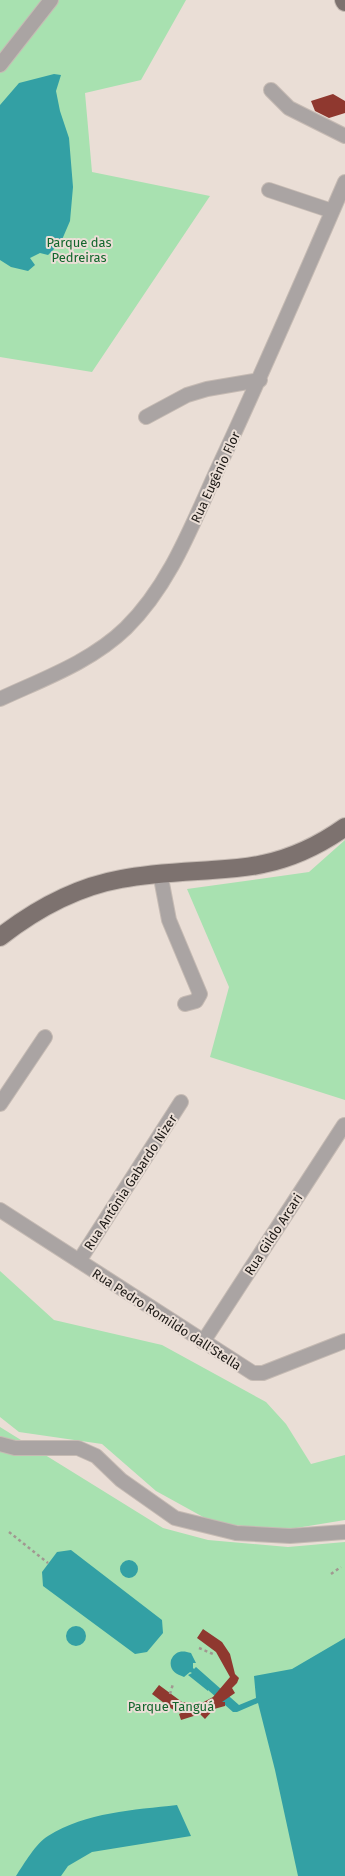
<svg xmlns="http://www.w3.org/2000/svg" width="345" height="1876" font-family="'Fira Sans',sans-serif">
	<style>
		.green { fill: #a8e1b0 }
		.water { fill: #33a0a4 }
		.building { fill: #8f382f }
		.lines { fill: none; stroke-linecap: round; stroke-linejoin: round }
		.minor-casing { stroke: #c5bab3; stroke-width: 16 }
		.major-casing { stroke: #c5bab3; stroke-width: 20 }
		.path { stroke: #a19891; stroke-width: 2.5; stroke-dasharray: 3 3; stroke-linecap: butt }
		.minor { stroke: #aaa4a3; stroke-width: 14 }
		.major { stroke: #7d726f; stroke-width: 18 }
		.labels { text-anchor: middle; stroke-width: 4; stroke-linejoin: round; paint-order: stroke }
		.park-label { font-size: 13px; fill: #12662c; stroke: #eaded6 }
		.street-label { font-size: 13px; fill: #1c1815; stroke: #eaded6 }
	</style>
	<rect width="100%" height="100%" fill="#eaded6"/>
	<!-- green -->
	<path class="green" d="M0,0H186L141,80L85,93L92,172L210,196L92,372L0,357Z
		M345,840V1100L210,1057L229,987L187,889L309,872Z
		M0,1271L54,1320L162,1345L266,1402L286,1424L311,1464L345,1455V1520L284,1530L214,1523L156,1491L102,1444L19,1432L0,1417Z
		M0,1427L163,1528L208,1540L288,1547L345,1542V1876H0Z"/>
	<!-- water -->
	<path class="water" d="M54,74L61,75L56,91L60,111L69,138L73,187L70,221L61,242L48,255L40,253L30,258L35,265L28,271L11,267L0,260V105L19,83Z
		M71,1550L162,1620L163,1633L147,1652L135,1654L43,1586L42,1572L57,1552Z
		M120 1569a9 9 0 1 1 18 0a9 9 0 1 1-18 0Z
		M66 1636a10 10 0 1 1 20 0a10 10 0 1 1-20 0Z
		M345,1638V1876H298L275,1770L258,1703L237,1712H233L208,1690V1691L188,1675L192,1673L190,1672L184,1677C175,1674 169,1670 171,1660C175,1651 182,1650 191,1653L196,1663H193V1668L194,1669L196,1667L239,1705L256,1698L254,1676L292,1669Z
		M177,1805L191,1836L92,1852L68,1866L61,1876H16C24,1864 36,1843 48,1836C86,1812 134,1810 177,1805Z"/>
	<!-- building -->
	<path class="building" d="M333,94L345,101V113L329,118L315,111L311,101Z
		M203,1629L222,1642L230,1654L235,1674L239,1678L237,1683L232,1688L235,1693L222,1702H225V1706L214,1709L205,1719L200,1714L181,1720L179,1714L181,1713L172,1709L152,1694L159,1685L182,1702L200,1704L213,1697L230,1677L216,1652L197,1638Z"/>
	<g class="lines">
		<!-- minor casing -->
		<g class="minor-casing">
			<path id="minor" d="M0,65L51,0
				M271,90L289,108L345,136
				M269,190L332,211
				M146,417L187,395L207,389L260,380
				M0,699C43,679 91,662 126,628C171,584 193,522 219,466C263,372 304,277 345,182
				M160,873L169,920L200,994L196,1001L185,1004
				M0,1104L45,1037
				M0,1210L253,1373H263L345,1341
				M79,1261L181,1102
				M203,1342L344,1125
				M0,1444L15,1448H78L96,1456L121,1480L175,1518L236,1533L290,1536L345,1532"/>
		</g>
		<!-- major casing -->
		<g class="major-casing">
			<path id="major" d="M344,0L345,2
				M0,937C36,909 76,887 121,879C151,873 181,872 212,870C229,869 246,868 263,864C292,858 321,844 345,827"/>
		</g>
		<!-- path -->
		<path class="path" d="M9,1532L48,1563
			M331,1574L341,1567
			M199,1648L213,1654
			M170,1694L173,1684"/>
		<!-- minor -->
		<use href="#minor" class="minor"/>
		<!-- major -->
		<use href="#major" class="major"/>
	</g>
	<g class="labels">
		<!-- park labels -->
		<g class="park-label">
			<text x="79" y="247">Parque das<tspan x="79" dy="15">Pedreiras</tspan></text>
			<text x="171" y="1711">Parque Tanguá</text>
		</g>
		<!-- street labels -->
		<g class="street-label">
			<text transform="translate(215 477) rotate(-65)" y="5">Rua Eugênio Flor</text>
			<text transform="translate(130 1182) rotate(-57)" y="5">Rua Antônia Gabardo Nizer</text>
			<text transform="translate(273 1234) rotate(-57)" y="5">Rua Gildo Arcari</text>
			<text transform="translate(167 1319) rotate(33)" y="5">Rua Pedro Romildo dall'Stella</text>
		</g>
	</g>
</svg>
